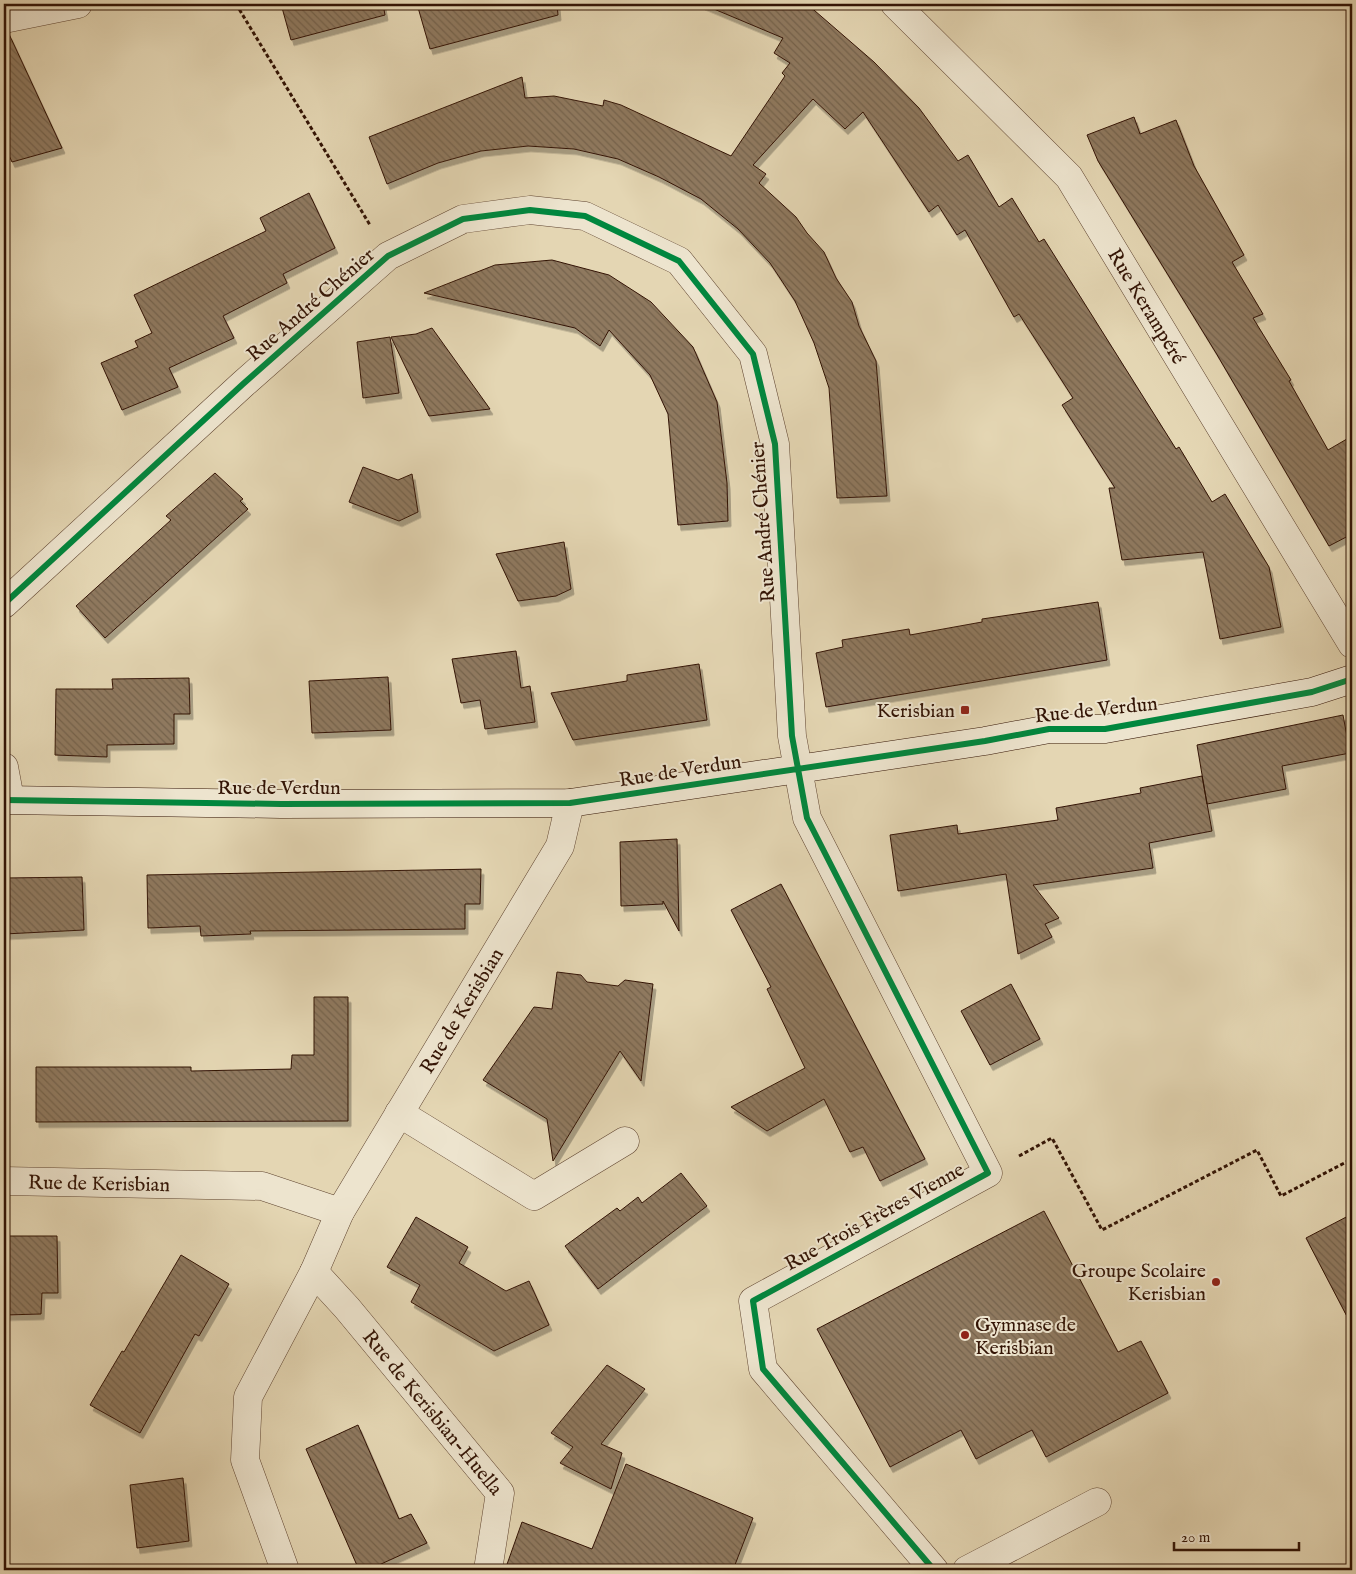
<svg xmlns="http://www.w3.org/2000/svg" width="1356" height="1574" font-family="'IM FELL English',serif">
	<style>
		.building { fill: url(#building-back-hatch); stroke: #331405; filter: url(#shadow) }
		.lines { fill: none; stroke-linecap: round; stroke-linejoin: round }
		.street-casing { stroke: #5f4430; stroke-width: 29 }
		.secondary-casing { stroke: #331405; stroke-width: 29 }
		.path { stroke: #331405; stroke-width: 3; stroke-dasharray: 4 2.5; stroke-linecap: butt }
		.street { stroke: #ede4ce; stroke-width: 28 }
		.secondary { stroke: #ede4ce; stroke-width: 28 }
		.cycleway-casing { stroke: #ede4ce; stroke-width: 9 }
		.cycleway { stroke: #00873e; stroke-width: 6 }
		.poi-dot { fill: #8f2418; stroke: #ede4ce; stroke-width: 2 }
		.labels { text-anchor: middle; stroke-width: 4; stroke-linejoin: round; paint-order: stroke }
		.street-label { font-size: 20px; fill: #331405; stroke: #ede4ce }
		.poi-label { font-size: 20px; fill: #331405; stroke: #ede4ce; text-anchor: end }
	</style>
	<defs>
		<pattern id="building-back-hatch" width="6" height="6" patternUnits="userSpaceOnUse" patternTransform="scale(1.25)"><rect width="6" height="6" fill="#8f795f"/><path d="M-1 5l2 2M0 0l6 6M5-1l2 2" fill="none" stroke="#75624c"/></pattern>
		<filter id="shadow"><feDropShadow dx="3" dy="5.5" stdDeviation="0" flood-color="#0004"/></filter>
	</defs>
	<rect width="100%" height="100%" fill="#e4d6b3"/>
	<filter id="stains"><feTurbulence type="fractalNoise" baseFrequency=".004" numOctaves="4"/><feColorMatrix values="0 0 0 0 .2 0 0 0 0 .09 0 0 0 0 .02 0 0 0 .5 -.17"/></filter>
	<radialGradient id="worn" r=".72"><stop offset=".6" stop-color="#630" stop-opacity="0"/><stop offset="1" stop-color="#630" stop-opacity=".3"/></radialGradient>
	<!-- building -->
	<path class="building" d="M281,4H383L385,15L291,40Z
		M417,4H557L558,15L430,49Z
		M702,4H807L874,62L919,108L958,161L968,155L999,207L1012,198L1039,242L1044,239L1176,449L1179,447L1212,502L1225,494L1269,567L1281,627L1220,639L1203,552L1122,560L1109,488H1115L1062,405L1073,398L1019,314L1014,317L965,230L957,235L938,205L929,212L863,112L845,129L813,99L753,165L766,174L759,183L796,217L807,233L824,252L836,278L852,302L859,326L876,361L887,496L837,498L829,388L814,343L795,301L770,263L738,229L701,199L659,177L618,159L574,149L528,146L481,151L438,163L387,184L369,137L522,77L525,98L554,96L603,106L604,100L621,105L731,156L785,76L782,73L790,63L774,53L783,38Z
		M4,34H9L62,148L12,162L4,145Z
		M1134,117L1140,134L1176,120L1194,166L1244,255L1232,262L1263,314L1253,318L1291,380L1289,381L1328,450L1352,436V534L1329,546L1216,353L1098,161L1087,135Z
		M309,193L335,248L283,274L287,283L223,316L234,338L169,368L178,387L122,410L101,363L138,347L135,341L152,333L134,295L266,231L260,218Z
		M552,260L609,275L651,302L693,347L717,402L727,483L728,521L678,525L668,414L650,375L609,330L600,346L575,328L424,293L495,265Z
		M432,328L490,409L429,416L391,337L416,334Z
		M390,337L399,393L363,398L357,342Z
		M363,467L398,480L412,474L418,512L399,521L349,502Z
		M215,473L243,499L240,501L248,509L105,638L76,606L171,520L166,516Z
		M564,542L571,589L556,596L518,601L496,554Z
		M1098,602L1107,660L826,707L816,653L843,647L842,640L909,629L910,635L982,622V619Z
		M516,651L521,688L530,686L535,722L485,729L480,700L461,703L452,659Z
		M699,664L707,720L573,740L551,693L627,681V675Z
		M388,677L391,730L312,733L309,681Z
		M189,678L190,714H174V744L107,745V757L55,755L56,689H113L112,679Z
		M1343,715L1350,753L1282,766L1286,789L1207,804L1197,745Z
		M1202,776L1212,831L1149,843L1153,868L1033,885L1059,918L1045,924L1052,937L1018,954L1006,874L898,891L890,835L957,825L958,834L1058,820L1056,808L1141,793L1140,788Z
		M677,839L679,931L663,901V904L621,906L620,842Z
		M481,869L480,904H465V929L250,931L251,934L201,936L200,926L148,928L147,875Z
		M82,877L84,930L4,934V878Z
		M781,884L925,1159L880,1181L863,1147L850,1152L824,1099L767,1131L731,1107L805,1068L767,989L771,987L731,910Z
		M557,972L581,975L587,982L618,986L625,980L653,984L641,1081L620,1051L553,1161L547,1119L483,1080L534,1007L552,1009Z
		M1011,984L1040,1039L990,1065L961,1011Z
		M314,997H348V1121L36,1122V1067H191V1071L291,1069L292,1055H314Z
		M681,1173L707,1206L598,1289L565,1246L617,1208L620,1211L638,1197L642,1203Z
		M1044,1211L1118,1352L1141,1341L1168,1393L1046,1457L1032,1430L976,1459L961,1430L890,1467L817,1329Z
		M1352,1214V1326L1306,1238Z
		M416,1217L468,1247L459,1263L506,1291L529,1281L549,1325L494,1351L411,1302L420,1285L387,1267Z
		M4,1236H57L58,1293H42L41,1314L4,1315Z
		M181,1255L229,1284L199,1336L195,1334L140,1433L90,1405L122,1351L124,1352Z
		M607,1365L645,1389L601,1444L622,1453L611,1489L560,1463L573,1447L551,1433Z
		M358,1425L399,1519L411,1514L427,1543L368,1570H359L306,1449Z
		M626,1464L753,1518L733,1570H505L522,1522L592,1549Z
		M183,1478L189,1541L137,1548L130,1485Z"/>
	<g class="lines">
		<!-- street casing -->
		<g class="street-casing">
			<g id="street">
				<path id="s1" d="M895,4L1069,177L1352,644"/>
				<path d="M4,19L78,4"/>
				<path d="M4,604L243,384L388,256L463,219L530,210L585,216L679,261L753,354L775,444L792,736L807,818L988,1173L753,1301L763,1369L934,1570"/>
				<path d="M4,767L10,799"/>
				<path d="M399,1113L534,1196L625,1141"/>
				<path id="s2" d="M4,1181L262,1186L340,1212"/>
				<path id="s3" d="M314,1272L347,1308L500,1493L488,1570"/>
				<path id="s4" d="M285,1570L245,1460L248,1397L314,1272L340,1212L560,846L570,803"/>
				<path d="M967,1570L1097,1502"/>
			</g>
		</g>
		<!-- secondary casing -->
		<g class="secondary-casing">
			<path id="secondary" d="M4,800L281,804L570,803L985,741L1049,729H1105L1312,692L1352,679"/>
		</g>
		<!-- path -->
		<path class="path" d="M236,4L370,225
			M1019,1156L1052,1138L1102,1230L1257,1150L1281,1196L1352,1159"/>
		<!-- street -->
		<use href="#street" class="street"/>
		<!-- secondary -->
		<use href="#secondary" class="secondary"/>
		<!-- cycleway casing -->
		<g class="cycleway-casing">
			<path id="cycleway" d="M4,604L243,384L388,256L463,219L530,210L585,216L679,261L753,354L775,444L792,736L807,818L988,1173L753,1301L763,1369L934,1570
				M4,800L281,804L570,803L985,741L1049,729H1105L1312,692L1352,679"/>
		</g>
		<!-- cycleway -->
		<use href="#cycleway" class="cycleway"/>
	</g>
	<!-- markers -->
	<g class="poi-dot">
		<rect x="960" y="705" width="10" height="10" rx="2.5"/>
		<circle cx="1216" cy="1282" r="5"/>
		<circle cx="965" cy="1335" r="5"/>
	</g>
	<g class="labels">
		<!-- street labels -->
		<g class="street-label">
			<text transform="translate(310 304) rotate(-41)" y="7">Rue André Chénier</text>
			<text dy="7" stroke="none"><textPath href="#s1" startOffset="396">Rue Kerampéré</textPath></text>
			<text transform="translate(762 522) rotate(-94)" y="7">Rue André Chénier</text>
			<text transform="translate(1096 709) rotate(-6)" y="7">Rue de Verdun</text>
			<text transform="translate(680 770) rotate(-9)" y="7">Rue de Verdun</text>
			<text x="279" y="794">Rue de Verdun</text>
			<text dy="7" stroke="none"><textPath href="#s4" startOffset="622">Rue de Kerisbian</textPath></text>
			<text dy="7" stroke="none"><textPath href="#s2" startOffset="95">Rue de Kerisbian</textPath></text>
			<text transform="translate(874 1216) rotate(-29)" y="7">Rue Trois Frères Vienne</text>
			<text dy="7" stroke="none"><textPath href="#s3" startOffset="184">Rue de Kerisbian-Huella</textPath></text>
		</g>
		<!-- poi labels -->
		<g class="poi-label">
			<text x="955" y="717">Kerisbian</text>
			<text x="1206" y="1277">Groupe Scolaire<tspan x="1206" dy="23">Kerisbian</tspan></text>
			<text x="975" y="1331" text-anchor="start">Gymnase de<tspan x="975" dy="23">Kerisbian</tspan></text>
		</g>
	</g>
	<!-- margin -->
	<rect width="1356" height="1574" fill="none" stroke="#e4d6b3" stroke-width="20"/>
	<rect x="5" y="5" width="1346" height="1564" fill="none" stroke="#331405" stroke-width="2.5"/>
	<rect x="10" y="10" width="1336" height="1554" fill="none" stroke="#331405"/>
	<!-- scale -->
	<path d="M1174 1542v8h125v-8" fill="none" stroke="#331405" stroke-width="2.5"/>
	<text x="1181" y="1542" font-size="15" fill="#331405" stroke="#ede4ce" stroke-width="4" paint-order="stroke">20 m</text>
	<rect width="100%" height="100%" filter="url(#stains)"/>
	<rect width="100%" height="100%" fill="url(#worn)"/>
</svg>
